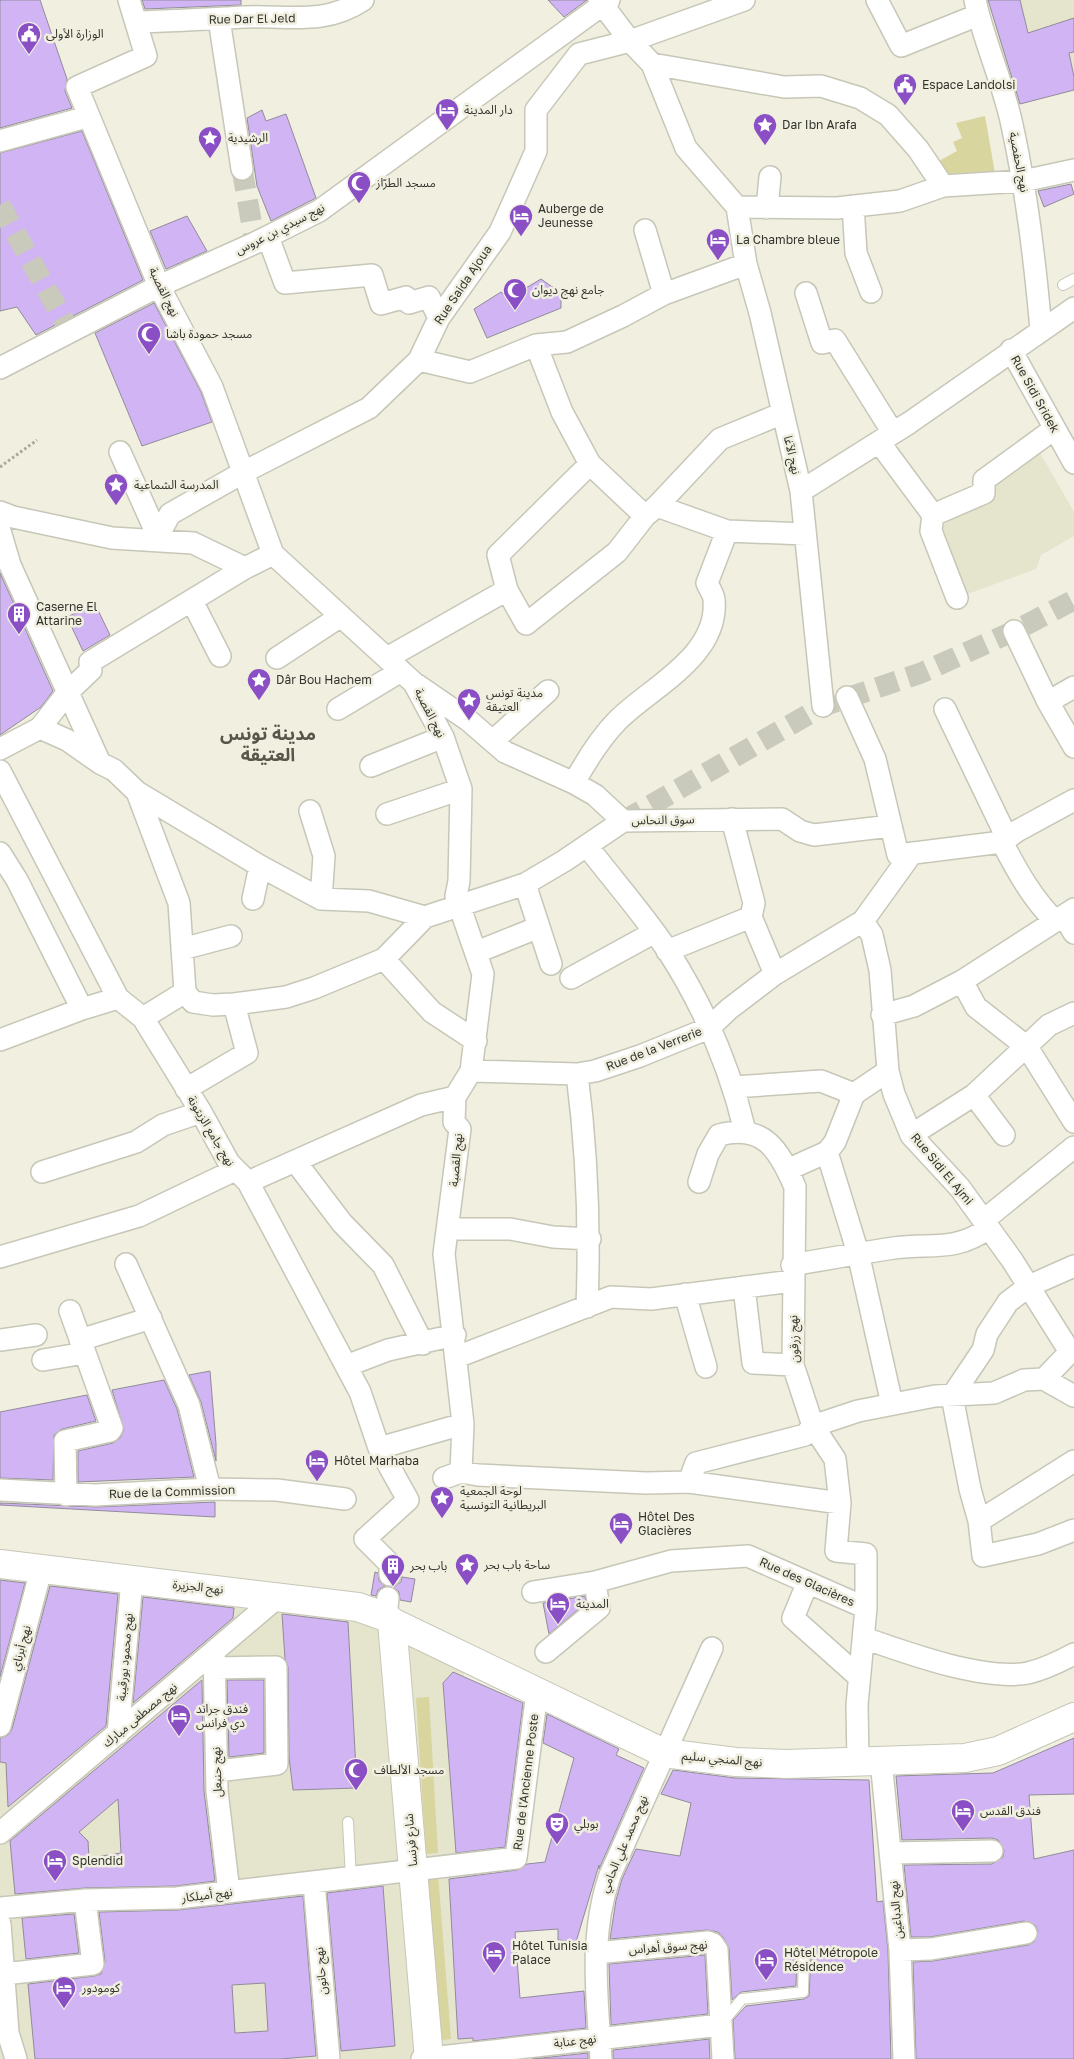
<svg xmlns="http://www.w3.org/2000/svg" width="1074" height="2059" font-family="'Golos Text','Noto Sans Arabic',sans-serif">
	<style>
		.built { fill: #e5e4cd }
		.green { fill: #d8d59e }
		.building { fill: #d0b4f4; stroke: #918c99; fill-rule: evenodd }
		.lines { fill: none; stroke-linecap: round; stroke-linejoin: round }
		.street-tunnel { stroke: #cacabc; stroke-width: 21; stroke-dasharray: 21 11; stroke-linecap: butt }
		.lane-casing { stroke: #c7c7b8; stroke-width: 12 }
		.street-casing { stroke: #c7c7b8; stroke-width: 24 }
		.secondary-casing { stroke: #c7c7b8; stroke-width: 30 }
		.primary-casing { stroke: #c7c7b8; stroke-width: 30 }
		.path { stroke: #a7a79b; stroke-width: 3; stroke-dasharray: 2.5 2.5; stroke-linecap: butt }
		.lane { stroke: #fff; stroke-width: 10 }
		.street { stroke: #fff; stroke-width: 21 }
		.secondary { stroke: #fff; stroke-width: 28 }
		.primary { stroke: #fff; stroke-width: 28 }
		.labels { text-anchor: middle; stroke-width: 5; stroke-linejoin: round; paint-order: stroke }
		.street-label { font-size: 12px; fill: #34342e; stroke: #f0efe0 }
		.poi-label { font-size: 12px; fill: #34342e; stroke: #f0efe0; text-anchor: start }
		.district-label { font-size: 18px; font-weight: bold; fill: #57564a; stroke: #f0efe0 }
	</style>
	<rect width="100%" height="100%" fill="#f0efe0"/>
	<!-- built -->
	<path class="built" d="M988,0H1074V90L1017,105Z
		M1035,444L1074,512V536L1041,555L1036,569L957,598L933,515Z
		M0,1550L290,1584L367,1598L462,1648L490,2059H0Z"/>
	<!-- green -->
	<path class="green" d="M985,116L996,179L946,184L935,163L957,151L953,142L962,138L956,123Z
		M429,1697L438,1853L426,1854L416,1698Z
		M438,1874L451,2039L434,2041L421,1875Z"/>
	<!-- building -->
	<path class="building" d="M0,0H40L67,79L65,91L72,108L0,128Z
		M142,0H241V5L145,9Z
		M548,0H587L564,17Z
		M988,0H1020L1028,33L1074,18V52L1069,53L1074,77V90L1020,104Z
		M262,110L266,121L286,114L316,198L271,221L257,186L247,118Z
		M82,131L143,280L36,335L17,307L0,311V153Z
		M1071,184L1074,194L1044,207L1038,191Z
		M187,216L207,251L166,269L150,231Z
		M541,279L561,293V308L487,338L474,309L501,292L509,298Z
		M154,303L201,392L212,422L142,446L95,333Z
		M0,573L53,691L41,707L0,735Z
		M95,604L110,635L83,651L67,617Z
		M210,1371L216,1444V1461L201,1402L189,1375Z
		M164,1380L177,1409L194,1477L78,1482V1451L113,1443L120,1438L124,1430L112,1390Z
		M87,1395L96,1421L62,1429L54,1435L53,1480L0,1478V1412Z
		M215,1502V1517L0,1505V1503L96,1507Z
		M375,1572L378,1573L379,1581L385,1586L378,1590L376,1596L371,1595Z
		M402,1577L415,1579L411,1602L400,1600L399,1592L393,1587L401,1582Z
		M0,1580L25,1583L0,1677Z
		M50,1586L118,1594L106,1726L8,1807L6,1763L0,1762V1738L8,1735L12,1729Z
		M585,1596L586,1603L549,1634L543,1603Z
		M143,1597L234,1608L233,1618L133,1703Z
		M282,1614L348,1622L357,1788L293,1790L289,1757L288,1667L285,1659Z
		M453,1672L523,1703L505,1847L456,1853L443,1683Z
		M202,1680L204,1791L215,1881L176,1886L85,1888L15,1894L10,1841ZM118,1799L121,1853L89,1858L88,1841L79,1832Z
		M227,1680H264V1753L229,1757Z
		M547,1714L619,1749L616,1755L644,1768L599,1869V1865L576,1942L558,1940V1929L515,1932L520,1998L584,1991L586,2028L473,2041V2038L458,2039L449,1879L517,1870L527,1864L545,1862L574,1758L543,1743Z
		M1074,1738V1794L1029,1795L1034,1859L1074,1850V2059H916L913,1962L933,1961L1028,1945L1034,1942L1038,1931L1035,1925L1024,1921L930,1937H911L904,1865L992,1864L1003,1857L1004,1850L998,1840L992,1838L902,1840L896,1776L993,1773Z
		M673,1770L735,1778L869,1780L877,1902L883,1901L888,1951L891,2059H735L733,2020L746,2006L804,1999L809,1996L811,1954L807,1948H801L797,1953L796,1986L741,1992L732,2000L729,1949L723,1937L718,1932L707,1930L610,1939L616,1900L622,1879L636,1849L680,1856L691,1803L661,1794Z
		M383,1886L395,2046L341,2051L327,1893Z
		M303,1896L316,2056L280,2059H35L28,1984L94,1976L101,1974L105,1962L99,1912L178,1910ZM265,1983L268,2031L235,2033L232,1985Z
		M74,1914L79,1953L26,1959L22,1918Z
		M705,1955L708,2014L611,2025L609,1964Z
		M709,2039L710,2059H613V2050Z
		M588,2053V2059H532Z"/>
	<g class="lines">
		<!-- street-tunnel -->
		<path class="street-tunnel" d="M242,169L255,243
			M0,205L67,326
			M623,821L823,706L921,673L1014,631L1074,600"/>
		<!-- lane casing -->
		<g class="lane-casing">
			<path id="lane" d="M1063,285L1074,279
				M348,1822L351,1878
				M722,2023L742,1999L803,1992L804,1954"/>
		</g>
		<!-- street casing -->
		<g class="street-casing">
			<path id="street" d="M129,0L146,56L77,87L159,286L212,387L273,554L414,683L443,737L461,789L459,881L456,896L483,974L471,1071L455,1097L454,1122L460,1129L444,1254L463,1424L461,1472
				M599,0L630,41L652,64L686,148L737,207L746,264L760,313L801,491L823,706
				M877,0L901,46L978,15
				M975,0C984,42 1003,82 1012,125C1027,193 1035,261 1041,330
				M219,19L242,169
				M137,22C173,21 209,19 244,17C288,15 324,26 363,0
				M652,64L784,87L821,86L860,98L888,115L918,149L943,186
				M0,141L87,117
				M853,206L856,253L871,292
				M737,207L837,208L900,201L943,186L1023,181L1074,170
				M767,208L770,177
				M645,230L664,294
				M268,237L285,283L372,275L381,304L406,297L409,303L429,297L439,318
				M806,293L822,343L835,340L893,433
				M536,345L562,412L590,464L645,516L657,506L727,531L805,534
				M1011,350L1074,463
				M419,360L470,372L536,345L567,342L623,316L664,294L746,264
				M0,368L159,286L255,243L319,211L609,0
				M879,442L933,515
				M120,452L160,541
				M801,491L909,423L1074,308
				M657,506L720,439L783,413
				M0,512L13,517L112,538L193,543L245,568L273,554
				M0,531L10,565L100,763
				M158,536L170,514L244,472L369,408L419,360L439,318L500,232L536,151V110L579,54L630,41L744,0
				M507,590L498,555L590,464
				M957,598L931,531L933,515L984,493V480L1054,429
				M192,601L220,656
				M1014,631L1048,702L1074,747
				M277,658L341,616
				M387,658L507,590L526,624L617,552L645,516
				M417,685L468,720L505,752L574,783L595,795L623,821L782,819L800,831L814,835L891,826
				M847,697L875,759L898,855L1002,842L1017,831L1074,800
				M1048,702L1074,687
				M338,709L401,671
				M945,709L1007,838
				M40,728L67,740L100,763L114,770L137,792L260,866L321,899L369,901L425,917L525,884L564,861L623,821
				M493,741L548,691
				M0,749L40,728L68,692L91,670L90,662L245,568
				M371,766L443,737
				M0,771L118,998L143,1018L201,1112L229,1163L248,1182L360,1392L379,1448L408,1500L365,1539L390,1564V1575
				M574,783C586,761 600,738 618,720C651,687 719,656 714,600C714,595 709,588 707,583L727,531
				M137,792L179,903L185,992
				M310,811L324,856L321,899
				M387,814L461,789
				M732,819L754,903L751,917L775,974
				M1002,842C1017,871 1032,898 1055,921
				M587,846C614,881 644,915 668,951C704,1007 730,1068 745,1131
				M0,853L17,880L82,1009
				M912,853L863,921L872,935L880,970L888,1071L894,1094L911,1135L960,1188L1012,1260L1070,1352L1044,1379
				M525,884L551,964
				M253,899L260,866
				M1064,916L1074,933
				M182,949L231,936
				M667,951L751,917
				M477,952L539,927
				M384,959L432,1012L476,1041
				M571,978L653,933
				M962,981L976,1007L1027,1047L1074,1122
				M882,1015L914,1006L962,981L1074,909
				M143,1018L185,992L193,1002L213,1005L234,1004L286,997L314,988L384,959L425,917
				M0,1040L82,1009L118,998
				M471,1071L577,1074L595,1071L640,1056L709,1028L729,1009L775,974L863,921
				M577,1074C587,1151 590,1230 587,1307
				M734,1087L821,1081L854,1094
				M186,1089L247,1053L234,1004
				M974,1095L1004,1135
				M911,1135L974,1095L1049,1025L1074,1013
				M827,1152L858,1253L892,1404
				M295,1161L342,1223L383,1265L423,1344
				M787,1170L827,1152L835,1142L854,1094L888,1071
				M42,1172L136,1142L163,1125L201,1112
				M248,1182L421,1105L455,1097
				M699,1182L708,1154L719,1135C764,1123 779,1150 795,1187L793,1365L813,1426L835,1459L840,1503L836,1551L866,1554V1608
				M984,1220L1074,1147
				M449,1229H510L553,1237L590,1239
				M0,1257L139,1216L235,1170
				M126,1264L189,1405L210,1489
				M792,1265C826,1259 860,1253 894,1248C933,1243 955,1252 989,1228
				M1074,1266L1029,1286L1008,1302L987,1334L983,1350L952,1396L970,1489L979,1521L983,1556L1038,1544L1074,1530
				M744,1287L753,1363L793,1365
				M685,1294L706,1367
				M0,1340L36,1335
				M80,1340L151,1318
				M457,1357L611,1297L651,1299L793,1281
				M43,1360L85,1353
				M346,1366L388,1350L455,1335
				M379,1448L463,1424
				M444,1478L461,1472L478,1475L646,1483L689,1482L840,1503
				M689,1482L696,1463L805,1435L813,1426L858,1411L935,1396L994,1393L1024,1380L1044,1379L1074,1396
				M0,1490L95,1495L210,1489L277,1490L345,1499
				M66,1495L65,1441L110,1431L112,1428L70,1311
				M979,1521L1074,1461
				M807,1584L793,1618L859,1677
				M533,1592L595,1582L671,1561L748,1556L866,1608L857,1705L858,1761
				M386,1617L388,1598
				M864,1638C907,1653 983,1681 1028,1673C1045,1669 1059,1662 1074,1654
				M214,1652L217,1791L229,1892
				M546,1652L599,1608L595,1582
				M215,1668L276,1667L277,1764L217,1771
				M0,1726L41,1570
				M118,1734L132,1580
				M881,1761L900,1950L904,2059
				M0,1833L279,1596
				M891,1853L992,1851
				M314,1883L329,2059
				M0,1908L85,1900L177,1898L516,1858L537,1692
				M0,1924L8,2033L16,2059
				M900,1950L931,1949L1026,1933
				M596,1953L708,1942L713,1944L717,1950L723,2059
				M4,1974L93,1964L85,1900
				M422,2059L720,2025
				M601,2059C597,1997 589,1935 610,1875L712,1648"/>
		</g>
		<!-- secondary casing -->
		<g class="secondary-casing">
			<path id="secondary" d="M392,1622L664,1753L736,1762L787,1764L965,1758L998,1751L1074,1717"/>
		</g>
		<!-- primary casing -->
		<g class="primary-casing">
			<path id="primary" d="M0,1564L358,1607L386,1617L392,1622L429,2059"/>
		</g>
		<!-- path -->
		<path class="path" d="M0,467L37,440"/>
		<!-- lane -->
		<use href="#lane" class="lane"/>
		<!-- street -->
		<use href="#street" class="street"/>
		<!-- secondary -->
		<use href="#secondary" class="secondary"/>
		<!-- primary -->
		<use href="#primary" class="primary"/>
	</g>
	<!-- icons -->
	<defs>
		<g id="civic-pin" transform="scale(1.25)"><path d="M0 17L-7.5 6A9.5 9.5 0 1 1 7.5 6Z" fill="#8a4fc5" stroke="#f0efe0"/><path d="M-.6-6.5H3V-4.5H.6V-3L4-1V1h2V6H-6V1h2V-1L-.6-3ZM-1.2 2.5V6h2.4V2.5Z" fill="#fff"/></g>
		<g id="hotel-pin" transform="scale(1.25)"><path d="M0 17L-7.5 6A9.5 9.5 0 1 1 7.5 6Z" fill="#8a4fc5" stroke="#f0efe0"/><path d="M-6-4.5h1.5V1H6V5H4.5V3h-9V5H-6ZM-4 0a1.8 1.8 0 1 1 3.6 0ZM.5 0V-2.5h3Q6-2.5 6 0Z" fill="#fff"/></g>
		<g id="sight-pin" transform="scale(1.25)"><path d="M0 17L-7.5 6A9.5 9.5 0 1 1 7.5 6Z" fill="#8a4fc5" stroke="#f0efe0"/><path d="M0-6L1.8-2.2L6-1.7L2.9 1.2L3.7 5.4L0 3.3L-3.7 5.4L-2.9 1.2L-6-1.7L-1.8-2.2Z" fill="#fff"/></g>
		<g id="mosque-pin" transform="scale(1.25)"><path d="M0 17L-7.5 6A9.5 9.5 0 1 1 7.5 6Z" fill="#8a4fc5" stroke="#f0efe0"/><path d="M3.5-4.9A6 6 0 1 0 3.5 4.9A5 5 0 1 1 3.5-4.9Z" fill="#fff"/></g>
		<g id="building-pin" transform="scale(1.25)"><path d="M0 17L-7.5 6A9.5 9.5 0 1 1 7.5 6Z" fill="#8a4fc5" stroke="#f0efe0"/><path d="M-4-6H4V6H1V3H-1V6H-4ZM-2.5-4.3h1.7v1.8h-1.7ZM.8-4.3h1.7v1.8H.8ZM-2.5-1h1.7V.8h-1.7ZM.8-1h1.7V.8H.8Z" fill="#fff"/></g>
		<g id="theatre-pin" transform="scale(1.25)"><path d="M0 17L-7.5 6A9.5 9.5 0 1 1 7.5 6Z" fill="#8a4fc5" stroke="#f0efe0"/><path d="M-5-5.5Q0-4 5-5.5V0Q5 5 0 6Q-5 5-5 0ZM-3.3-2.5H-1v1.5H-3.3ZM1-2.5H3.3v1.5H1ZM-2.8 1Q0 5.5 2.8 1Z" fill="#fff"/></g>
	</defs>
	<g fill-rule="evenodd">
		<use href="#civic-pin" x="29" y="34"/>
		<use href="#civic-pin" x="905" y="85"/>
		<use href="#hotel-pin" x="447" y="110"/>
		<use href="#sight-pin" x="765" y="125"/>
		<use href="#sight-pin" x="210" y="138"/>
		<use href="#mosque-pin" x="359" y="183"/>
		<use href="#hotel-pin" x="521" y="216"/>
		<use href="#hotel-pin" x="718" y="240"/>
		<use href="#mosque-pin" x="515" y="290"/>
		<use href="#mosque-pin" x="149" y="334"/>
		<use href="#sight-pin" x="116" y="485"/>
		<use href="#building-pin" x="19" y="614"/>
		<use href="#sight-pin" x="259" y="680"/>
		<use href="#sight-pin" x="469" y="700"/>
		<use href="#hotel-pin" x="317" y="1461"/>
		<use href="#sight-pin" x="442" y="1498"/>
		<use href="#hotel-pin" x="621" y="1524"/>
		<use href="#sight-pin" x="467" y="1565"/>
		<use href="#building-pin" x="393" y="1566"/>
		<use href="#hotel-pin" x="558" y="1604"/>
		<use href="#hotel-pin" x="179" y="1716"/>
		<use href="#mosque-pin" x="356" y="1770"/>
		<use href="#hotel-pin" x="963" y="1811"/>
		<use href="#theatre-pin" x="557" y="1824"/>
		<use href="#hotel-pin" x="55" y="1861"/>
		<use href="#hotel-pin" x="494" y="1953"/>
		<use href="#hotel-pin" x="766" y="1960"/>
		<use href="#hotel-pin" x="64" y="1988"/>
	</g>
	<g class="labels">
		<!-- street labels -->
		<g class="street-label">
			<text transform="translate(252 19) rotate(-1)" y="4">Rue Dar El Jeld</text>
			<text transform="translate(1019 162) rotate(79)" y="4">نهج الحفصية</text>
			<text transform="translate(280 229) rotate(-27)" y="4">نهج سيدي بن عروس</text>
			<text transform="translate(463 285) rotate(-56)" y="4">Rue Saida Ajoua</text>
			<text transform="translate(164 292) rotate(64)" y="4">نهج القصبة</text>
			<text transform="translate(1035 394) rotate(61)" y="4">Rue Sidi Sridek</text>
			<text transform="translate(792 455) rotate(77)" y="4">نهج الآغا</text>
			<text transform="translate(430 713) rotate(63)" y="4">نهج القصبة</text>
			<text transform="translate(663 820) rotate(-1)" y="4">سوق النحاس</text>
			<text transform="translate(654 1049) rotate(-21)" y="4">Rue de la Verrerie</text>
			<text transform="translate(211 1131) rotate(59)" y="4">نهج جامع الزيتونة</text>
			<text transform="translate(456 1160) rotate(-85)" y="4">نهج القصبة</text>
			<text transform="translate(942 1169) rotate(50)" y="4">Rue Sidi El Ajmi</text>
			<text transform="translate(794 1339) rotate(-92)" y="4">نهج زرقون</text>
			<text transform="translate(172 1492) rotate(-2)" y="4">Rue de la Commission</text>
			<text transform="translate(807 1582) rotate(24)" y="4">Rue des Glacières</text>
			<text transform="translate(198 1587) rotate(6)" y="4">نهج الجزيرة</text>
			<text transform="translate(21 1648) rotate(-75)" y="4">نهج أبرناي</text>
			<text transform="translate(125 1657) rotate(-85)" y="4">نهج محمود بورقيبة</text>
			<text transform="translate(140 1715) rotate(-40)" y="4">نهج مصطفى مبارك</text>
			<text transform="translate(722 1759) rotate(5)" y="4">نهج المنجي سليم</text>
			<text transform="translate(217 1772) rotate(-92)" y="4">نهج حنبعل</text>
			<text transform="translate(526 1782) rotate(-83)" y="4">Rue de l'Ancienne Poste</text>
			<text transform="translate(411 1840) rotate(-95)" y="4">شارع فرنسا</text>
			<text transform="translate(624 1844) rotate(-67)" y="4">نهج محمد علي الحامي</text>
			<text transform="translate(207 1895) rotate(-7)" y="4">نهج أميلكار</text>
			<text transform="translate(896 1910) rotate(-95)" y="4">نهج الدباغين</text>
			<text transform="translate(668 1947) rotate(-4)" y="4">نهج سوق أهراس</text>
			<text transform="translate(321 1971) rotate(-95)" y="4">نهج حانون</text>
			<text transform="translate(575 2041) rotate(-7)" y="4">نهج عنابة</text>
		</g>
		<!-- poi labels -->
		<g class="poi-label">
			<text x="46" y="38">الوزارة الأولى</text>
			<text x="922" y="89">Espace Landolsi</text>
			<text x="464" y="114">دار المدينة</text>
			<text x="782" y="129">Dar Ibn Arafa</text>
			<text x="228" y="142">الرشيدية</text>
			<text x="376" y="187">مسجد الطرّاز</text>
			<text x="538" y="213">Auberge de<tspan x="538" dy="14">Jeunesse</tspan></text>
			<text x="736" y="244">La Chambre bleue</text>
			<text x="532" y="294">جامع نهج ديوان</text>
			<text x="166" y="338">مسجد حمودة باشا</text>
			<text x="134" y="489">المدرسة الشماعية</text>
			<text x="36" y="611">Caserne El<tspan x="36" dy="14">Attarine</tspan></text>
			<text x="276" y="684">Dâr Bou Hachem</text>
			<text x="486" y="697">مدينة تونس<tspan x="486" dy="14">العتيقة</tspan></text>
			<text x="334" y="1465">Hôtel Marhaba</text>
			<text x="460" y="1495">لوحة الجمعية<tspan x="460" dy="14">البريطانية التونسية</tspan></text>
			<text x="638" y="1521">Hôtel Des<tspan x="638" dy="14">Glacières</tspan></text>
			<text x="484" y="1569">ساحة باب بحر</text>
			<text x="410" y="1570">باب بحر</text>
			<text x="576" y="1608">المدينة</text>
			<text x="196" y="1713">فندق جراند<tspan x="196" dy="14">دي فرانس</tspan></text>
			<text x="374" y="1774">مسجد الألطاف</text>
			<text x="980" y="1815">فندق القدس</text>
			<text x="574" y="1828">بوبلي</text>
			<text x="72" y="1865">Splendid</text>
			<text x="512" y="1950">Hôtel Tunisia<tspan x="512" dy="14">Palace</tspan></text>
			<text x="784" y="1957">Hôtel Métropole<tspan x="784" dy="14">Résidence</tspan></text>
			<text x="82" y="1992">كومودور</text>
		</g>
		<!-- district labels -->
		<g class="district-label">
			<text x="268" y="740">مدينة تونس<tspan x="268" dy="21">العتيقة</tspan></text>
		</g>
	</g>
</svg>
